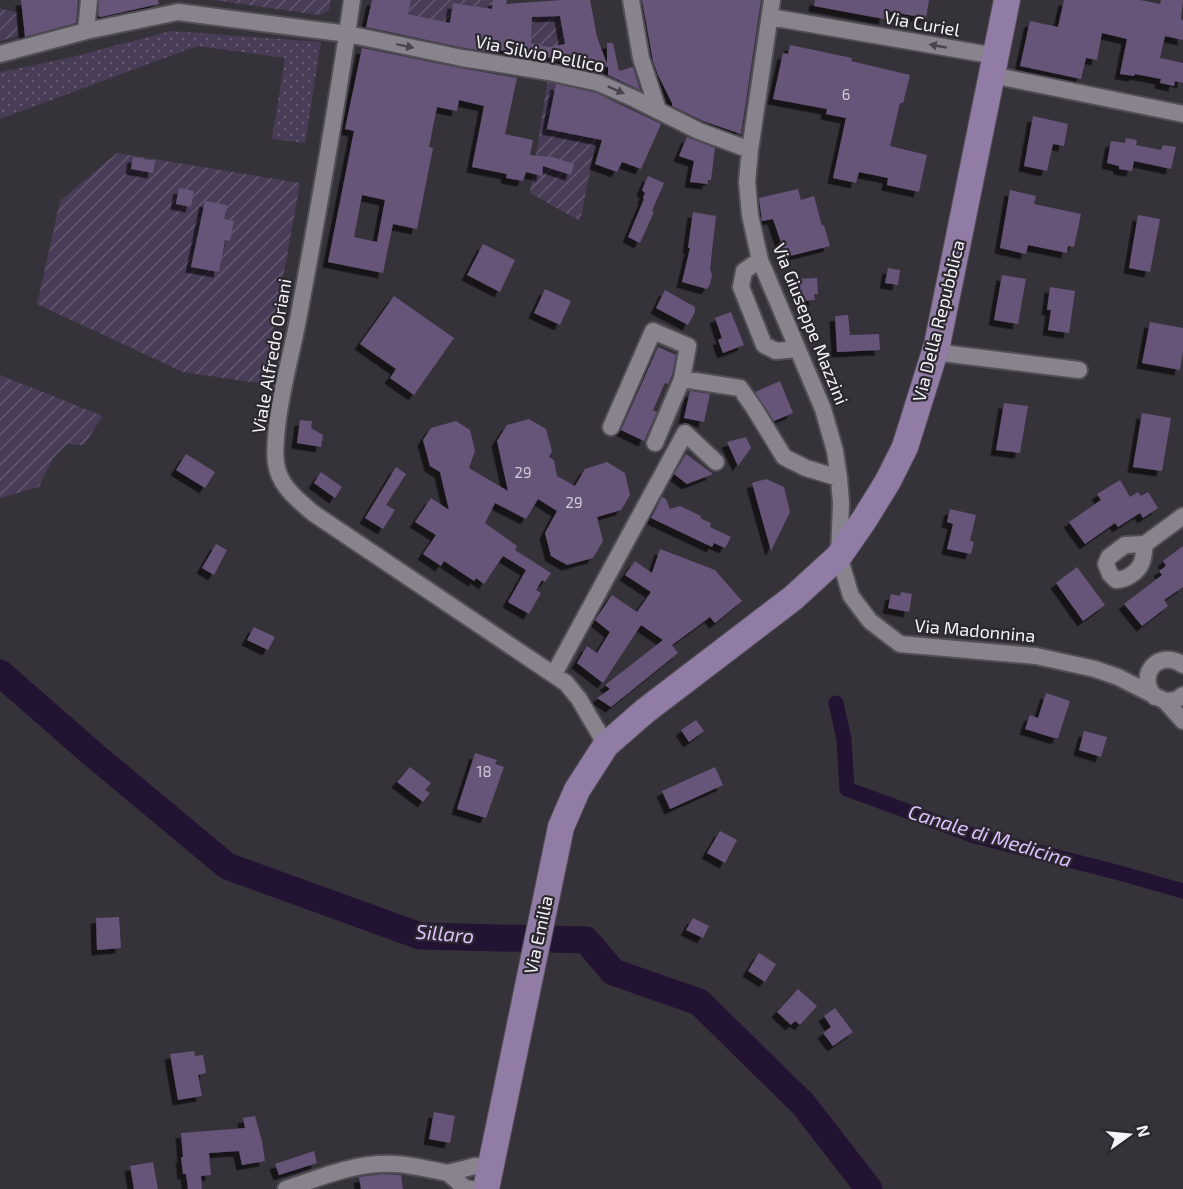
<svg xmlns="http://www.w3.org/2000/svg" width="1183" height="1189" font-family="'Exo 2',sans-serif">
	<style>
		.park { fill: url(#park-dots) }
		.garden { fill: url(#garden-furrows) }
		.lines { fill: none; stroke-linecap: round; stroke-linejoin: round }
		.canal { stroke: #231332; stroke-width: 15 }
		.river { stroke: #231332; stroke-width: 27 }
		.building { fill: #665478; fill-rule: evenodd; filter: url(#shadow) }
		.street-casing { stroke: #514e55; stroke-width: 20 }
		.primary-casing { stroke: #514e55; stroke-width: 28 }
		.street { stroke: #88838d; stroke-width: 16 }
		.primary { stroke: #907ca5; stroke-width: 26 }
		.oneway { fill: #48434c }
		.labels { text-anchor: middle; stroke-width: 4.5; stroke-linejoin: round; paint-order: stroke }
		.number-label { font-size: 15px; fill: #d2cbd9 }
		.street-label { font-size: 18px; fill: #f6f3f9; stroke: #2c2830 }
		.water-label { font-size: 20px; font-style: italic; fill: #dec1ff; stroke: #2c2830 }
	</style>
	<defs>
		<pattern id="park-dots" width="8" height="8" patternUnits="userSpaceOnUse" patternTransform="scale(1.5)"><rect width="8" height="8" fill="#493c57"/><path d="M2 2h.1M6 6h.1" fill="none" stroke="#645970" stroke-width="1.8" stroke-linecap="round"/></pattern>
		<pattern id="garden-furrows" width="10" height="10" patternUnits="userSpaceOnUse" patternTransform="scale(1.5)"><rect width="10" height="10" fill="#493c57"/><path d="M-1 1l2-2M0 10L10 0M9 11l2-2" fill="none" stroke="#645970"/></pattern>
		<filter id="shadow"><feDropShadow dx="-5.5" dy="5.5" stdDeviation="0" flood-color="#0009"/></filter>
	</defs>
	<rect width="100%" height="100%" fill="#36323a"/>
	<!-- park -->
	<path class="park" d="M171,31L321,42L305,143L272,139L285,58L197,46L0,119V72L68,58Z"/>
	<!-- garden -->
	<path class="garden" d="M213,0H331L329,10L320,15Z
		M411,0H493L492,9L453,3L450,23L408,14Z
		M0,9L18,12L17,36L0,41Z
		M560,16L565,44L561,45L563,55L540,45L531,43L532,17Z
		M549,72L607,87L580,221L530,193Z
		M117,153L300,183L264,384L183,372L37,304L60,201Z
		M0,375L103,416L84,445L67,444L53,458L39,487L0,498Z"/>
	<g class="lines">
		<!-- canal -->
		<path class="canal" d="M836,703L844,739L847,789L975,836L1116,872L1183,891"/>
		<!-- river -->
		<path class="river" d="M0,673L95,756L227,866L420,936L586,940L613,972L699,1002L803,1104L869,1189"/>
	</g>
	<!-- building -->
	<path class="building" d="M21,0H78L76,23L25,37Z
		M99,0H158L159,4L101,17L98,16Z
		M372,0H411L408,14L450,23L453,3L492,9L493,0H507L506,4L562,0H590L597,37L607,64V43H613L619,71L633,67L640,90L608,75V67L492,49L491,52L464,48L366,27ZM560,16L565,44L549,47L531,43L532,17Z
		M642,0H761L741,134L703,121L672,106V103L658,75L653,61Z
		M815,0H929L926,18L886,11L884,19L814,6Z
		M1064,0H1140L1160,4L1161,0H1183L1181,19L1183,20V40L1165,36L1160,58L1183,63V83L1175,81L1174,86L1160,83L1161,79L1135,74L1134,76L1120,74L1127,39L1102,33L1097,60L1086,58L1081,79L1020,66L1030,21L1058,27Z
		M790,45L852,58L851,61L910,75L903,103H900L890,146L927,155L919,192L887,185L888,178L859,172L856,183L833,178L846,118L826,114L827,109L773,99L783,53L788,54Z
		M362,48L460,68L517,78L505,134L533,140L530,155L552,157L574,164L571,175L543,166L542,176L526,172L523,181L506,178L507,174L472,167L484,106L459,100L457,111L437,107L429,147L433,148L417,229L393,224L383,273L328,262L354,131L345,129ZM362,195L385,200L377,242L354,237Z
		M556,84L596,93L661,124L641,169L622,162L617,172L595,164L602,140L547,129Z
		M1033,116L1068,124L1064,146L1053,144L1047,171L1024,166Z
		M687,137L715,148L711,180H708V184L690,182L694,161L679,156Z
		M1126,138L1137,140L1136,145L1161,150L1163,145L1176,147L1171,169L1134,161L1132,171L1119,169V166L1107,163L1111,141L1125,143Z
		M133,157L155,161L153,173L131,169Z
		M648,176L664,183L652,211L654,212L640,243L628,237L644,199L643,198L645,193L642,190Z
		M179,188L194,191L191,207L176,204Z
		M798,189L801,200L814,196L822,226L824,225L830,246L786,257L773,219L762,221L759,198Z
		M1010,190L1036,196L1034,204L1081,214L1074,247L1068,246L1067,253L1028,245L1026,254L1000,248Z
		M205,201L227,205L224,219L234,221L230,241L225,240L219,272L191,267Z
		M693,212L716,216L710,269L712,275L710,284L707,289L682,282L690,248H688Z
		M1138,215L1160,219L1150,272L1129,268Z
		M483,244L515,260L500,292L467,275Z
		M888,268L900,270L898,285L885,283Z
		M1002,275L1026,279L1018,324L994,320Z
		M817,278L818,294H814L815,300L800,301L799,279Z
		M1050,287L1075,291L1069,333L1048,330L1051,310H1047Z
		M545,289L571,301L560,325L534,313Z
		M665,290L695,307V312L688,325L656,308Z
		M394,296L454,338L414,395L390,378L396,369L360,344Z
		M731,312L744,345L723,353L718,340L722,338L715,318Z
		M848,315L850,335L879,334L880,350L837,352L835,316Z
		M1150,322L1183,328V351L1180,370L1142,363Z
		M658,347L676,355L672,375L668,384L665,383L653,410L657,412L644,441L621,430Z
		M780,381L793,413L774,421L755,392Z
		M690,391L710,394L704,422L684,418Z
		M1004,403L1028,406L1020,453L996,450Z
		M1142,413L1171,418L1162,471L1133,467Z
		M529,419L546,429L552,451L549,457L554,460L557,476L575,486L585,469L607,462L625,473L630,495L621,510L597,517L603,541L593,558L567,565L551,556L545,533L557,511L538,499L526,519L495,503L485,523L517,546L515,550L551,573L545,582L542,580L536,590L541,593L529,614L508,602L526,570L503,556L484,584L476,578L474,581L444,561L441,566L423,554L436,535L415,522L431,498L449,510L440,472L430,466L423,440L431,428L456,421L470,430L475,451L469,468L508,491L497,441L507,425Z
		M300,420L312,421L311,428L323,435L321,447L297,443Z
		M746,437L751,448L738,466L727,442Z
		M186,454L215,472L205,488L176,470Z
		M686,454L713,474L687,484L674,474Z
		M396,467L406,474L386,505L395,510L383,529L365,518Z
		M321,472L342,487L335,498L314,483Z
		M766,479L784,487L790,512L771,551L752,483Z
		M1120,480L1130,497L1138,492L1141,496L1148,492L1158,508L1143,518L1140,513L1118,527L1115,523L1085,544L1069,522L1101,500L1097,494Z
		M662,497L666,499L670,509L680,506L701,516L700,518L711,523L710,527L731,537L725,548L714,543L712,547L651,518Z
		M950,509L976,515L970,541L974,542L971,554L947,549L953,524L947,522Z
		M216,544L227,550L214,575L202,568Z
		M1183,546V587L1164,600L1168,606L1142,626L1124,604L1162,575L1159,571L1166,566L1163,561Z
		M660,549L715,570L742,601L715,623L710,617L672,645L678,653L611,707L597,698L610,689L605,685L663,640L641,625L603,683L577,663L587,646L597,653L610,632L595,620L612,595L637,612L651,592L625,575L635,561L652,573Z
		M1077,567L1105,605L1083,621L1056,583Z
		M901,592L912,594L909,612L888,608L891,594L900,596Z
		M254,627L275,637L268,650L247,640Z
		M1046,693L1070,701L1058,738H1054L1025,729L1030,715L1038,718Z
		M696,720L704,731L689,742L681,730Z
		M1084,731L1107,737L1101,757L1079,750Z
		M475,753L497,760L495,764L504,767L486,818L457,809Z
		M410,767L431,783L425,790L430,793L423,802L397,782Z
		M715,767L723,785L670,809L662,791Z
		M720,831L737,840L725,863L707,853Z
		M119,917L121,948L97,950L96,918Z
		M693,918L709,926L703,938L686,930Z
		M759,953L776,964L765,982L748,971Z
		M798,989L817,1006L800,1025L795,1021L791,1025L777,1012Z
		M835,1008L853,1032L833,1046L823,1033L831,1027L824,1016Z
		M194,1051L195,1056L203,1055L206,1073L198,1075L202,1096L178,1100L170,1054Z
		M434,1112L455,1116L450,1143L429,1139Z
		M255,1116L262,1141L265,1161L242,1165L239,1151L209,1153L211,1175L201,1176L202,1189H188L186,1174H183L181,1157H183L181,1133L245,1128L243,1118Z
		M314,1151L317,1163L279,1175L275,1164Z
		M153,1162L158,1189H134L130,1166Z
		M382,1174L401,1175L403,1189H361L359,1177Z"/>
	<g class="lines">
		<!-- street casing -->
		<g class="street-casing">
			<path id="street" d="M352,0C337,107 318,213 298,320C291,356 281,390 277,427C276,439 274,451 276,463C279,486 297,499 313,513L566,683L579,699L606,745
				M631,0L641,58L658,110
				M772,0L750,150L747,182L750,215L760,260L823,409L835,451L839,478L841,503L839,556L851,596L870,621L900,644L1036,656L1095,669L1118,677L1165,701L1183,721
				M770,17L996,56
				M86,31L89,0
				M0,54L86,31L178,12L348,34L462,58L549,72L599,83L635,99L699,131L750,150
				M992,75L1183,114
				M760,260L744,271L741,287L764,345L776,351L797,349
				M934,352L1079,370
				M611,427L653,331L688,346L682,379L740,388L754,408L784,457L806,468L839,478
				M655,443L682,379
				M1145,544C1144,550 1144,558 1141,564C1137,573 1125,580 1116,580L1110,574L1106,564L1109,557L1125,545L1145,544L1183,516
				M554,674L685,433L716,462
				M1155,697C1135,675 1159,648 1183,665
				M1165,701L1176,700L1183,695
				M286,1189C321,1177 359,1161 396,1164C413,1165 431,1170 448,1173
				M471,1189L465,1188L448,1173L475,1166L491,1167"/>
		</g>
		<!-- primary casing -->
		<g class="primary-casing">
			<path id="primary" d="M486,1189L561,827L577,790L606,745L645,711L793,598L839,556L864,520L888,481L905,447L937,345L1007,0"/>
		</g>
		<!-- street -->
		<use href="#street" class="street"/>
		<!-- primary -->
		<use href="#primary" class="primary"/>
	</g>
	<!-- one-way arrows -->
	<defs><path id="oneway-solid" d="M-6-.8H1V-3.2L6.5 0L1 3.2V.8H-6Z" transform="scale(1.5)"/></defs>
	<g class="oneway">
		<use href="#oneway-solid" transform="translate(405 46) rotate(12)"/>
		<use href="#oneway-solid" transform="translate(938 46) rotate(-170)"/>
		<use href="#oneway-solid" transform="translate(616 90) rotate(24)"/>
	</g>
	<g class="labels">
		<!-- number labels -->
		<g class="number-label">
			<text x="846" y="100">6</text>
			<text x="523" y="478">29</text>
			<text x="574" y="508">29</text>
			<text x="484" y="777">18</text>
		</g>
		<!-- street labels -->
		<g class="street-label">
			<text transform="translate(922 24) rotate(10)" y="6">Via Curiel</text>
			<text transform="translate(540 54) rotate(11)" y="6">Via Silvio Pellico</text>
			<text transform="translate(939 321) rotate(-76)" y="6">Via Della Repubblica</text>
			<text transform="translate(810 324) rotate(68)" y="6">Via Giuseppe Mazzini</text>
			<text transform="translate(272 356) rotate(-80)" y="6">Viale Alfredo Oriani</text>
			<text transform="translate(975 631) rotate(5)" y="6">Via Madonnina</text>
			<text transform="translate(539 935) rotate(-78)" y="6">Via Emilia</text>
		</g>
		<!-- water labels -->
		<g class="water-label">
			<text transform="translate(990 836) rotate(17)" y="7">Canale di Medicina</text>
			<text transform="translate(445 934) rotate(5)" y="7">Sillaro</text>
		</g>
	</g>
	<!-- north arrow -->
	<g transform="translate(1129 1135) rotate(75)" stroke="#2c2830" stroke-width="4.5" paint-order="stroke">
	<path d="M0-4.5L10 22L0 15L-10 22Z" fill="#f6f3f9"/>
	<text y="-9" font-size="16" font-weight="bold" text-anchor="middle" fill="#f6f3f9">N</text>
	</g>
</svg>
